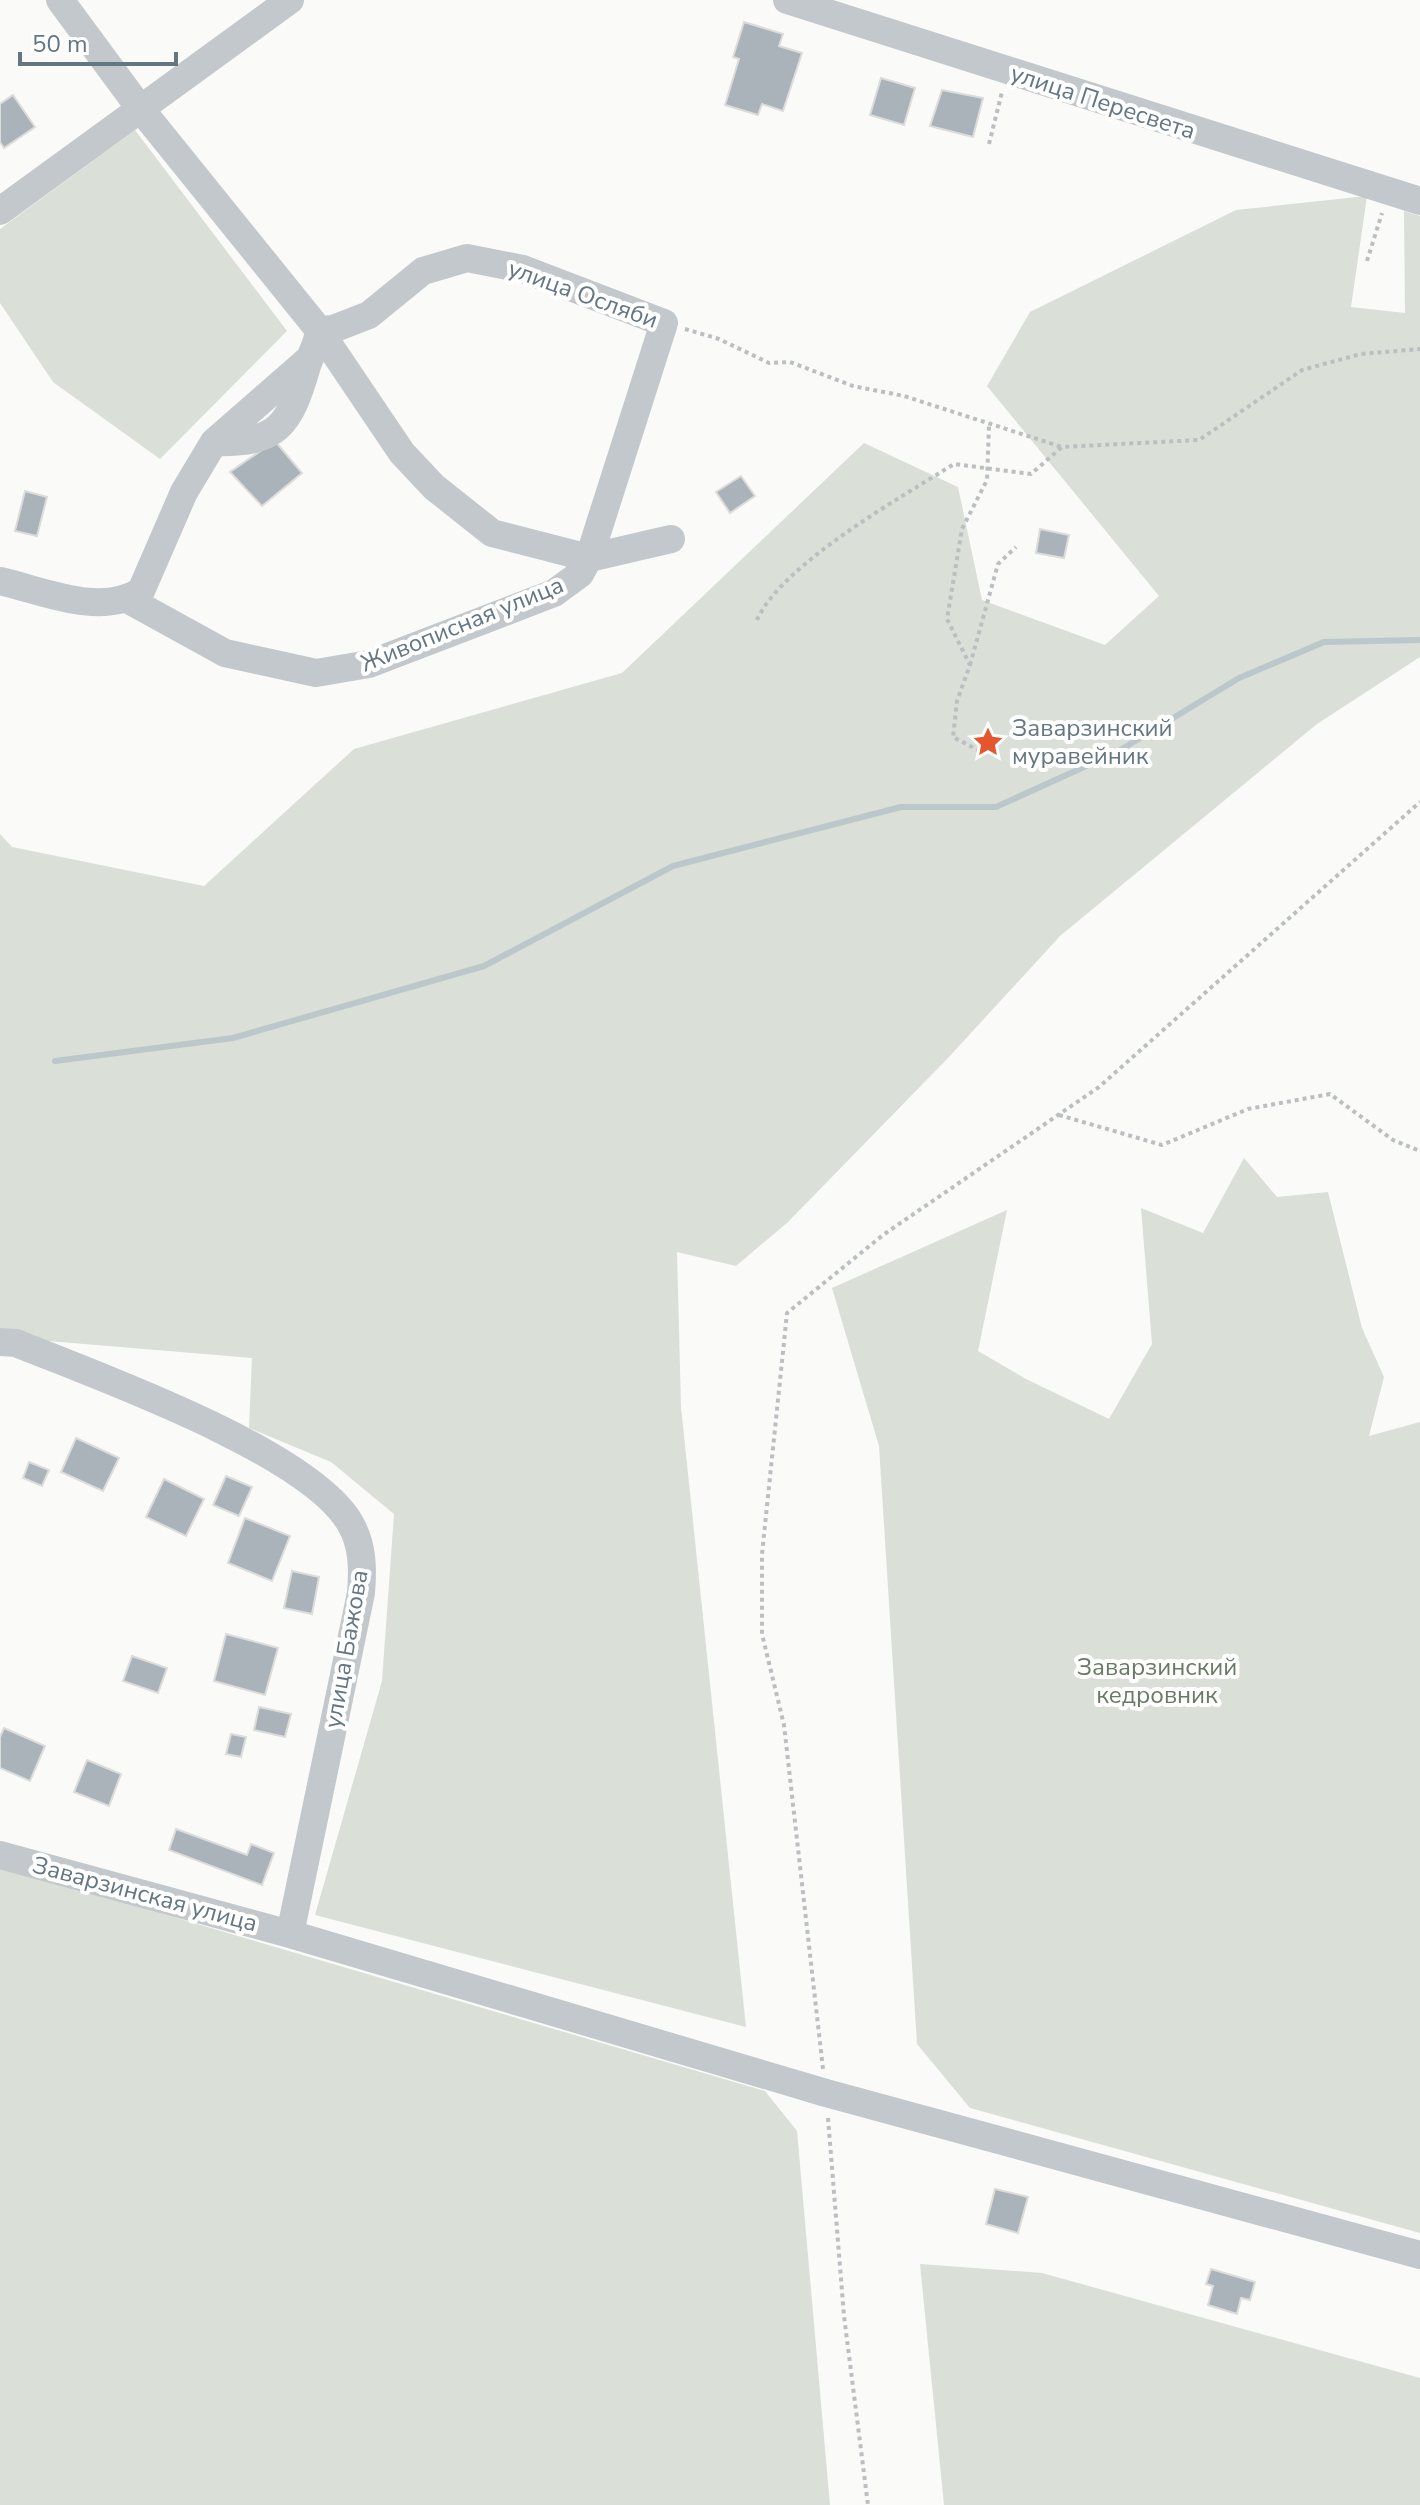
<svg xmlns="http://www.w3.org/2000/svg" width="1420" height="2505" font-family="'Nunito Sans',sans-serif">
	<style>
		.green { fill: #dadfd7 }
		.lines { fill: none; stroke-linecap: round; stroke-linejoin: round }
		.stream { stroke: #bbc7cb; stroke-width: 6 }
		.building { fill: #aab3b9; stroke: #dcdcda; stroke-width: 2 }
		.path { stroke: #bbbfc2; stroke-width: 4; stroke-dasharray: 4 4; stroke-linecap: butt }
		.minor { stroke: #c3c8cc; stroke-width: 28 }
		.labels { text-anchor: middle; stroke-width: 8; stroke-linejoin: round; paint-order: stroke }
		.street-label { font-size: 24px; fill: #657683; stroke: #fff }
		.poi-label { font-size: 24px; fill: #657683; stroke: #fff; text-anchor: start }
		.park-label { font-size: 24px; fill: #687a64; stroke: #fff }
	</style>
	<rect width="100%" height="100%" fill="#fafaf8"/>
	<!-- green -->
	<path class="green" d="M135,130L287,331L160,459L53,382L0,303V229Z
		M1367,196L1351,307L1405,313L1404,211L1420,216V657L1317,724L1060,936L948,1058L788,1222L736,1266L677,1252L681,1407L746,2027L315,1915L382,1681L394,1514L331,1462L249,1428L252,1358L0,1337V834L12,847L204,886L354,749L622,673L864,443L958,487L982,600L1105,645L1159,596L987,386L1030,312L1236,210Z
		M1244,1158L1277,1197L1328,1192L1362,1328L1384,1377L1369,1436L1420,1422V2233L970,2108L917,2044L879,1446L832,1288L1007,1210L978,1351L1026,1379L1109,1419L1152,1344L1141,1208L1203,1233Z
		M0,1866L765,2091L797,2131L830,2505H0Z
		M920,2264L1042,2273L1420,2378V2505H944Z"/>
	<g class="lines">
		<!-- stream -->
		<path class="stream" d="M55,1061L233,1038L484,966L673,866L901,807H996L1117,752L1239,678L1324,642L1420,640"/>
	</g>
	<!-- building -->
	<path class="building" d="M744,22L783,34L779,46L802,53L783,111L762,104L758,115L725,105L739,59L733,57Z
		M881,78L915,88L904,125L870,115Z
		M942,90L983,98L973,137L930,126Z
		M13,95L35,127L4,148L0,142V104Z
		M275,441L302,473L262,506L230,472Z
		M741,476L755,496L730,513L716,492Z
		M25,491L47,497L37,536L15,531Z
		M1040,529L1069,535L1064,558L1036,553Z
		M76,1438L119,1458L103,1491L61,1472Z
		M29,1462L49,1470L42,1486L23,1478Z
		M226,1476L252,1487L239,1516L213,1505Z
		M164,1479L204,1499L186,1536L146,1517Z
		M245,1518L290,1536L272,1581L228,1563Z
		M292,1571L319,1577L312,1614L284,1608Z
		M226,1634L278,1648L265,1695L214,1681Z
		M132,1656L167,1668L158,1693L123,1681Z
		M259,1707L291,1714L285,1737L254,1730Z
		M4,1728L45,1746L30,1781L0,1768V1737Z
		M231,1734L246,1737L241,1757L226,1754Z
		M87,1760L121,1774L109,1806L74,1792Z
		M176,1829L247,1855L251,1844L274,1853L262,1885L169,1850Z
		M995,2189L1028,2197L1018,2233L986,2224Z
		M1211,2269L1255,2282L1250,2300L1241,2298L1237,2314L1208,2305L1213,2286L1206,2284Z"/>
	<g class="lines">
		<!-- path -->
		<path class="path" d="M989,144L1002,92
			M1367,261L1382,213
			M685,329L719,339L769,363L790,362L853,386L904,396L1062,447
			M757,620C782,564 900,498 954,464L1031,474L1062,447L1199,440L1302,370L1361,354L1420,349
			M970,665L998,564L1016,547
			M980,751L953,737L957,701L970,665L947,619L962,529L987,480L989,426
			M1059,1115L1162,1145L1248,1109L1330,1094L1393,1140L1420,1151
			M823,2069L784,1725L762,1634V1554L787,1313L883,1235L1099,1087L1420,802
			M828,2118L844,2316L868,2505"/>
		<!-- minor -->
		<path class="minor" d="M60,0L139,107L319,330L402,453L434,487L492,533L589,558L671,539
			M787,0L1420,201
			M0,211L290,0
			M0,581C44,591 100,617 141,591L184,492L214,442L309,359
			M127,599L225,653L316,673L369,664L554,593L580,574L589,558L664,323L523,269L467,258L423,271L369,315L333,329L319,330C318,344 311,353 307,366C290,425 278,444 214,442
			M0,1342L16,1343C97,1376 308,1451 350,1523C363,1545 363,1569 361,1593L290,1934
			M0,1855L290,1934L826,2093L1420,2255"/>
	</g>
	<!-- icons -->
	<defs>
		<g id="sight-bare" transform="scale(2.4)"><path d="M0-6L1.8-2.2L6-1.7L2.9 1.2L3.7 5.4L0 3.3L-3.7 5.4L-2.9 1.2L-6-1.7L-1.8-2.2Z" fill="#e4572e" stroke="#fff" stroke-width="2.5" paint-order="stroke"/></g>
	</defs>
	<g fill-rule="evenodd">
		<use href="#sight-bare" x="988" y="742"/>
	</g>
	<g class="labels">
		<!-- street labels -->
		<g class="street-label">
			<text transform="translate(1103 102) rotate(18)" y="8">улица Пересвета</text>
			<text transform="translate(583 294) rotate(20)" y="8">улица Осляби</text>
			<text transform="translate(462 624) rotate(-22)" y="8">Живописная улица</text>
			<text transform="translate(346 1649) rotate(-80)" y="8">улица Бажова</text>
			<text transform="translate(145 1894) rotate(15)" y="8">Заварзинская улица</text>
		</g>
		<!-- poi labels -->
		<g class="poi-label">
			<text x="1012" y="736">Заварзинский<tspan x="1012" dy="28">муравейник</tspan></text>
		</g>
		<!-- park labels -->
		<g class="park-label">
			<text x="1157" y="1675">Заварзинский<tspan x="1157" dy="28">кедровник</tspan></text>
		</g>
	</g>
	<!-- scale -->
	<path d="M20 52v12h156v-12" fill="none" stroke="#657683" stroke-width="4"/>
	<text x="32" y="52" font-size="24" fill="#657683" stroke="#ffffff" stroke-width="6" paint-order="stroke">50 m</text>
</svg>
